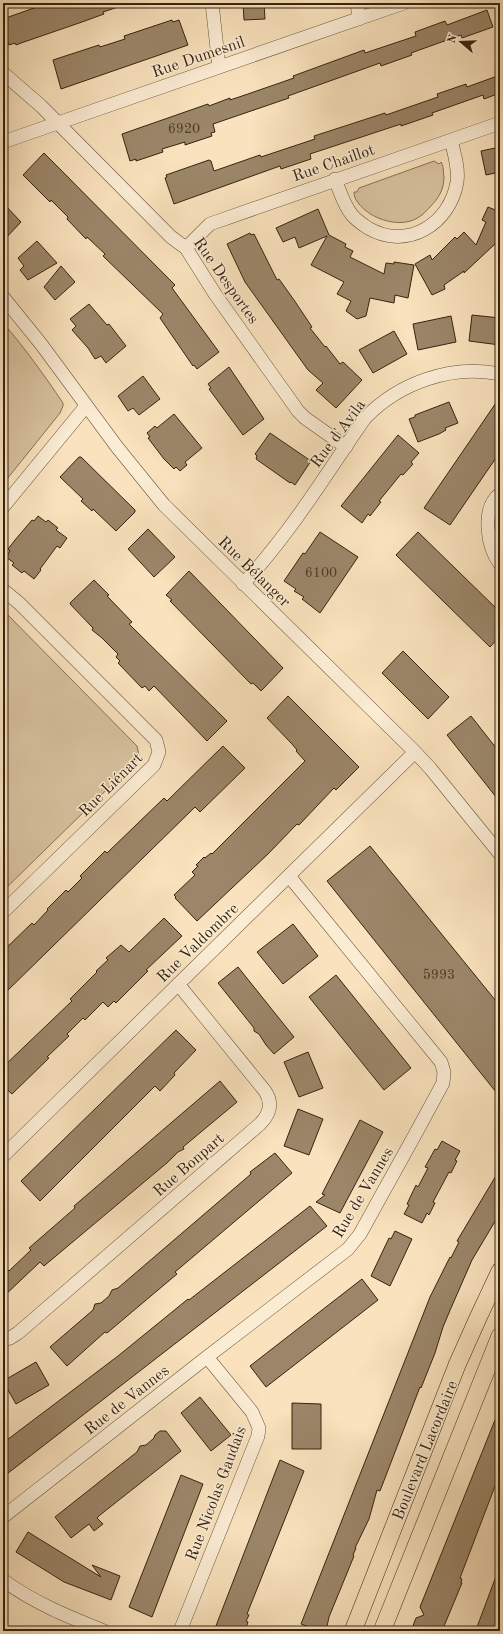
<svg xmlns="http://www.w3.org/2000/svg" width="503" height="1634" font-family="'Old Standard TT',serif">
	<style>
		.green { fill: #d8c29f; stroke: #877257 }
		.building { fill: #9b8669; stroke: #36230f }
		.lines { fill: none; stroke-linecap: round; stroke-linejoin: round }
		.minor-casing { stroke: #67533a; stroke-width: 14 }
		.major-casing { stroke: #36230f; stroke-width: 18 }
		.minor { stroke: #fbecd4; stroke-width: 13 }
		.major { stroke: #f9e2bd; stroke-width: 17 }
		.labels { text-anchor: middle; stroke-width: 3; stroke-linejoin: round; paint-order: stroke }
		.number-label { font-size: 14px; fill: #4f3c26 }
		.street-label { font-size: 16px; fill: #36230f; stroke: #fbecd4 }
	</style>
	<rect width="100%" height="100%" fill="#f9e2bd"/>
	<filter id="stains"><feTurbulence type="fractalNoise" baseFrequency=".005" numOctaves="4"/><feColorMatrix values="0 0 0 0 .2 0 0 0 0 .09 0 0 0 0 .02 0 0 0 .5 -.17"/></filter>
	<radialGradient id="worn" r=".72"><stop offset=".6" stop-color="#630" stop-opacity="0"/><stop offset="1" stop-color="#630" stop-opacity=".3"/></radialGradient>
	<!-- green -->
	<path class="green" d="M434,161L439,164L441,162C444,166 443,172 444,177C444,189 439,198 430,207C427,210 423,215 419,217C403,228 378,221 365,210C359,205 354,199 354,192H357L359,188Z
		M3,323C25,348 44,375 63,403V406L60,413L3,484Z
		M3,610L137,746L139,755L137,760L3,891Z"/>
	<!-- building -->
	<path class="building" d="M48,3H124V5L103,12L104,14L82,22L21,43L16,45L15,43L9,45L3,29V19Z
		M243,3H264L265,19L244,20Z
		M487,10L493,27L462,38L461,35L411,53L412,55L381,66L380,63L288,96L289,98L213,124L215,132L211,133L212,136L185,145V142L162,149L163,152L136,161V159L130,161L122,134L208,104L209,106L230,98V100L245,95L294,78L293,76L364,50L365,53L416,36L415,32L445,21L447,25Z
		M172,20L173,22L179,20L188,45L61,89L53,60L99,45L100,47L125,39L124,36Z
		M500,75V93L484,99L483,95L432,113L433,115L401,126V124L310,154L311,159L281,169L280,166L174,204L165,178L167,177L166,175L209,160L211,161L214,171L260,155L261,157L315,139L314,136L385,113L386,115L438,97L437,94L466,84L467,87Z
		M500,147V172L486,175L481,151Z
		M44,153L175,285L172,288L219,352L197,369L194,365L193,366L160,318L163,314L103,256L105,254L87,237L86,239L67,219L68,217L51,200L50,202L23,175Z
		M3,203L21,222L3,241Z
		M488,207L500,212V246L495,244L464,273V271L444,285L445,289L432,295L415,264L430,255L432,260L455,237L457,239L464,232L476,245L486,222L482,220Z
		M318,209L329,235L346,244L345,247L353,251L350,257L384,274L386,263L394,264V262L414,265L408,298L395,295L394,303L370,298L366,316L357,319L346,311L351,301L337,294L344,282L311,265L327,236L299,248L295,237L283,242L276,228Z
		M250,233L251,235L254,234L277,280L279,279L294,300L312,327L310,328L325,347L326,346L340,364L343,362L362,380L336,408L316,390L323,383L308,370L245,282L227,244Z
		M37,241L57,263L28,280L20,270L24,266L18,258Z
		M61,266L75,282L55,300L44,287Z
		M89,304L107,325L109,324L126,346L106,363L101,356L95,359L88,348L72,330L76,326L70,319Z
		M472,315L500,318V345L469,341Z
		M451,316L456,342L418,350L413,324Z
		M394,331L407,354L373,373L359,350Z
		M229,367L264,419L243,435L209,389L211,388L208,384Z
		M143,376L160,399L139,415L133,408L128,411L118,396Z
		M500,397V452L450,525L424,508Z
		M449,402L458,423L445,428L446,430L439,434L418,442L409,419L415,417V415Z
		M174,414L202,448L185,462L187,465L180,471L176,467L174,469L164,459L148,438L150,437L147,433L155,426L157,428Z
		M270,433L311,461L295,485L291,482L290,483L256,459L257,456L255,454Z
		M398,435L419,453L411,462L413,464L403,475L401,474L379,501L381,502L370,516L368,514L362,523L341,506Z
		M79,457H81L135,510V512L116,531L93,509L92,511L81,501L83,499L60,477Z
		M38,516L46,522L48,520L58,528L56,530L67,538L60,548L57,546L40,569L41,570L34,579L24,571L22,573L12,565L14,563L6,557L10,551L8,549L15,540L32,520L34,521Z
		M148,529L175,557L154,577L128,549Z
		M320,532L358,557L320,613L302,599L304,597L294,591L296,589L284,581L303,553L305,554Z
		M418,532L500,612V636L490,647L396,555Z
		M189,571L283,668L261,691L253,683L251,684L170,601L172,600L166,595Z
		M94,580L109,595L107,596L132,622L129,624L227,721L207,741L154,686L149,691L145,686L142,688L118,663L120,661L116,657L118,654L102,638L92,630L93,628L71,605L70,603Z
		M403,651L449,697L428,719L382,673Z
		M288,696L359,767L336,790L334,788L299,825L297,824L268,854L197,921L175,898L176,897L174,895L195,875L192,872L198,866L196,865L204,857L205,858L211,853L212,854L305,761L296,751L297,750L292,744L267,718Z
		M471,716L500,753V802L447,735Z
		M223,746L245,768L200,812L195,807L3,995V951L32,923L34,925L48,910L47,909L66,890L68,892L82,878L80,876L105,851L107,853L164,798L167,801Z
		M370,846L500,1006V1097L327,881Z
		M164,918L182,936L146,970L148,971L116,1003L114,1001L108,1007L103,1002L85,1020L83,1018L67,1034L69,1036L47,1057L49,1058L12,1094L3,1086V1067L72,1001L70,999L97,972L96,971L108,960L106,958L121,945L129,952Z
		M293,924L318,956L283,984L257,952Z
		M238,967L294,1037L274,1054L266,1045L259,1034L254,1031V1028L218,983Z
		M336,975L411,1068L384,1090L309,997Z
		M176,1030L196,1050L174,1073L175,1075L160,1091L155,1086L40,1201L21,1181Z
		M308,1052L323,1088L299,1097L284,1062Z
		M220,1081L237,1102L183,1147L184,1149L178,1152L168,1162L44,1266L40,1262L3,1297V1265L9,1271L31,1250L29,1248L75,1208L74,1206Z
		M298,1109L323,1119L309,1155L284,1146Z
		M360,1120L383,1132L340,1213L316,1202L325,1195L322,1194Z
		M442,1141L460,1151L455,1160L457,1161L451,1173L449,1172L433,1202L435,1203L429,1215L427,1213L422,1223L404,1214L409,1205L407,1204L416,1185L418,1187L428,1168L425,1167L435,1149L437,1150Z
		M275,1153L292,1173L175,1272L177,1274L158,1290L107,1333L105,1332L67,1366L50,1347L93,1310L95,1304L101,1303L109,1296L112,1290L118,1288L251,1174L250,1172Z
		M500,1169V1213L472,1260L451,1308L443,1327L435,1353L421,1388L420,1387L380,1491L377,1490L369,1519L355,1548H356L353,1555L354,1556L329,1617L326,1631H320L301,1624L430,1297L450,1257L451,1258L459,1242L457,1241Z
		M310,1206L327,1226L3,1477V1443L118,1356L188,1299L189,1300Z
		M395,1231L412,1239L390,1286L371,1276L389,1238L391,1239Z
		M362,1279L378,1300L266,1387L250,1366Z
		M36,1362L49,1385L16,1404L3,1381Z
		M200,1397L231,1435L211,1451L181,1413Z
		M292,1403L321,1404V1449H292Z
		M499,1410L500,1473L460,1578L462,1579L461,1583H462L442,1631H411L416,1618L424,1615L420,1607Z
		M160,1431H166L181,1451L100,1515L97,1518L103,1524L94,1531L89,1524L71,1538L55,1517L137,1452L140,1446L146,1445L154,1438L155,1435Z
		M280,1460L304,1471L247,1614L249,1615L246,1621L248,1622L245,1631H214Z
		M181,1475L203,1484L152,1617L129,1607Z
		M28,1532L101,1577L92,1565L120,1576L111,1600L64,1582L16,1552Z
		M498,1571H500V1631H488L477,1627Z"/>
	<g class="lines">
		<!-- minor casing -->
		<g class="minor-casing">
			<path id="minor" d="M212,3L219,67
				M357,3L359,19
				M3,73L41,106L171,237L186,248L215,294L298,411L305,418L346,447
				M3,142L404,3
				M335,179C340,191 343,204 352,215C356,220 362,224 368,228C407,251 450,224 457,182C459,168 454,153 451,140
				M186,248L210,224L500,123
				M3,297L41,344L117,447L164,505L415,752L430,768L500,854
				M500,494C481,508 487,547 500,564
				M3,507L86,406
				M243,584C290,534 326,474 365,418C399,383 451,364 500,374
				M3,590L19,603L156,740L159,752L154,765L3,912
				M3,1156L415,752
				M3,1340L10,1338L18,1333L260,1124C270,1114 273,1103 265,1091L178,984
				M3,1517L207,1357L348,1249L360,1234L417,1131L443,1083L444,1072L441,1062L289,876
				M3,1580C34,1603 69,1617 104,1631
				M180,1631L258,1436L259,1428L252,1412L207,1357"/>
		</g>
		<!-- major casing -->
		<g class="major-casing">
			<path id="major" d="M353,1631L457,1365L478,1318L500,1271
				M382,1631L500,1336"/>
		</g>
		<!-- minor -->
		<use href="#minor" class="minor"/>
		<!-- major -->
		<use href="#major" class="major"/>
	</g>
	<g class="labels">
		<!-- number labels -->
		<g class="number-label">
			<text x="184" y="133">6920</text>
			<text x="321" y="577">6100</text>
			<text x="439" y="979">5993</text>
		</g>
		<!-- street labels -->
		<g class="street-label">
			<text transform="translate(198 56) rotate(-19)" y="6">Rue Dumesnil</text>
			<text transform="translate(333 162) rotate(-19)" y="6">Rue Chaillot</text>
			<text transform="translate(227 280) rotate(55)" y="6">Rue Desportes</text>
			<text transform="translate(337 433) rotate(-53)" y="6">Rue d'Avila</text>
			<text transform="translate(255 571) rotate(44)" y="6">Rue Bélanger</text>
			<text transform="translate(110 784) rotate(-45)" y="6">Rue Liénart</text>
			<text transform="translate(197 942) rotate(-44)" y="6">Rue Valdombre</text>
			<text transform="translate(188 1164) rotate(-41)" y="6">Rue Bonpart</text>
			<text transform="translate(362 1192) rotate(-59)" y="6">Rue de Vannes</text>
			<text transform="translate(126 1399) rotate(-38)" y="6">Rue de Vannes</text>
			<text transform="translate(424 1450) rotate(-68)" y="6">Boulevard Lacordaire</text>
			<text transform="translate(215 1493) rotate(-69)" y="6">Rue Nicolas Gaudais</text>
		</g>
	</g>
	<!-- margin -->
	<rect width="503" height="1634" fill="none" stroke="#f9e2bd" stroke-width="16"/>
	<rect x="4" y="4" width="495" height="1626" fill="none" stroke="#36230f" stroke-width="2"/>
	<rect x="8" y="8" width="487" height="1618" fill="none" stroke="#36230f"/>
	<!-- north arrow -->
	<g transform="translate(461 42) rotate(289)" stroke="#fbecd4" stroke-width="3" paint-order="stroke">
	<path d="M0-3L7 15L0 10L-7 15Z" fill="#36230f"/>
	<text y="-6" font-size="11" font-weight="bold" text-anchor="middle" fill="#36230f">N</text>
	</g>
	<rect width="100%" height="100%" filter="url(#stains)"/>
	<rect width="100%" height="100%" fill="url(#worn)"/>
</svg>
